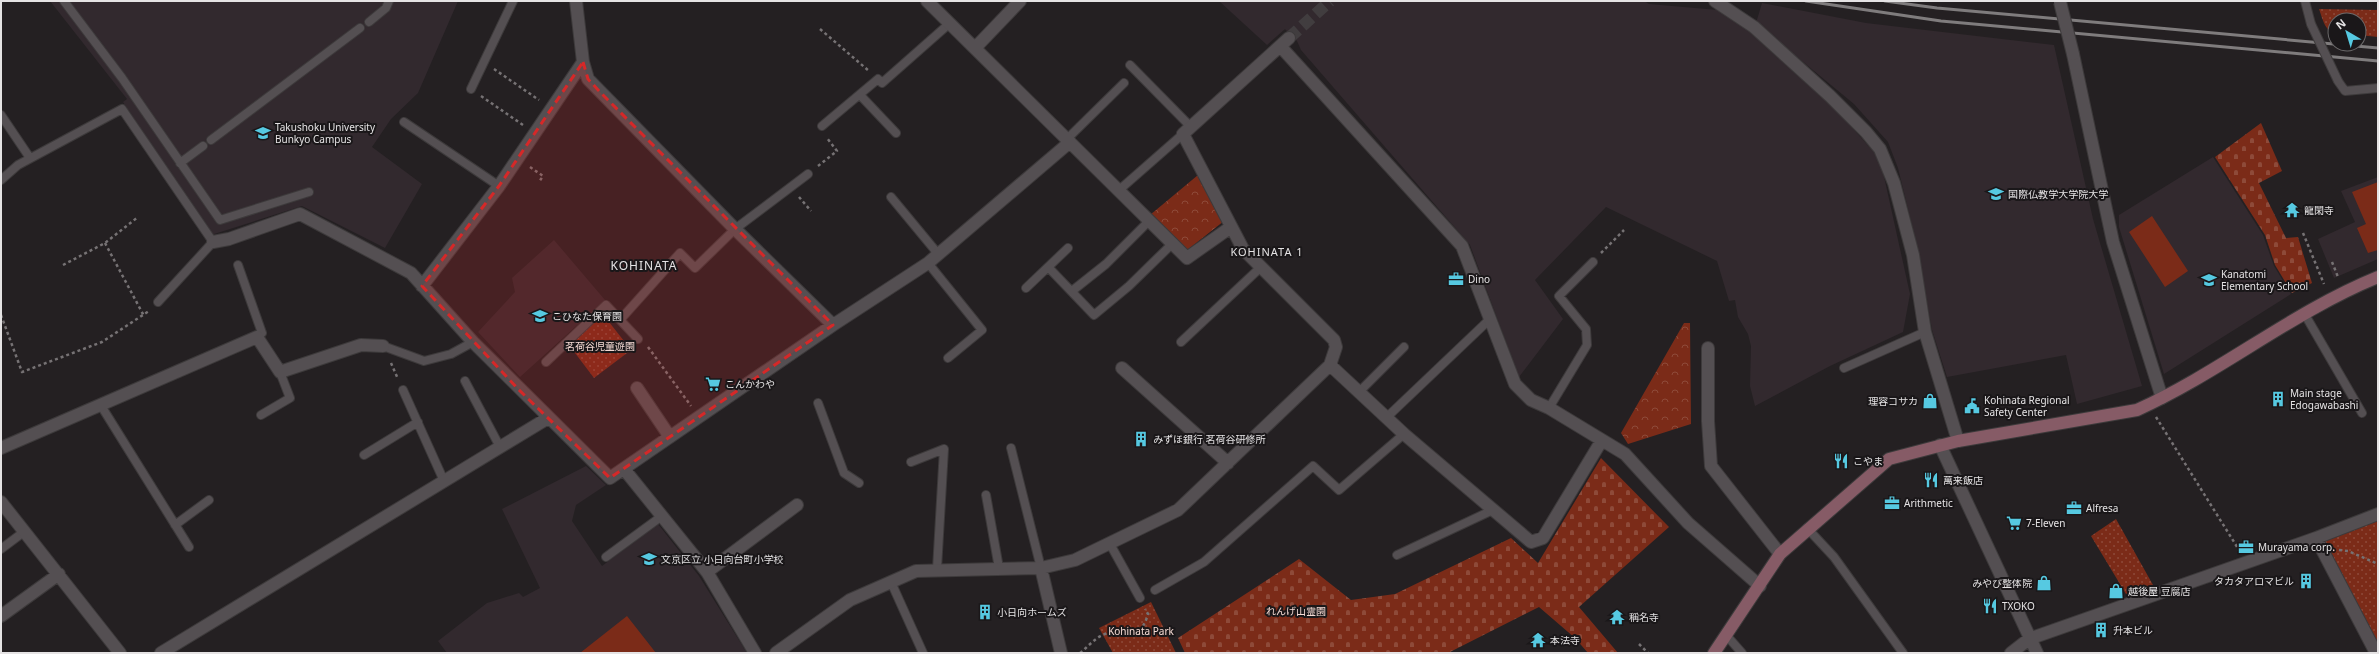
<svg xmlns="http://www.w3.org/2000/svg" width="2379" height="654" font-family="'Noto Sans','Noto Sans JP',sans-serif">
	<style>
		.built { fill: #32292e }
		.grass { fill: url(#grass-dots) }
		.forest { fill: url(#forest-crowns) }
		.cemetery { fill: url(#cemetery-stones) }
		.garden { fill: #7b2b18 }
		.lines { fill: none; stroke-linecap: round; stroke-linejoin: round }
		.street-tunnel { stroke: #413d3f; stroke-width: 12; stroke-dasharray: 12 6; stroke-linecap: butt }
		.lane-casing { stroke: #3d3a3b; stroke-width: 10 }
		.street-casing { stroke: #3d3a3b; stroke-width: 14 }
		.secondary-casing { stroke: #3d3a3b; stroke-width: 14 }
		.path { stroke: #767274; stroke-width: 2.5; stroke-dasharray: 3 3; stroke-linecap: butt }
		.lane { stroke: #544f52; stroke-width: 8 }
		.street { stroke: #544f52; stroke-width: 12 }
		.secondary { stroke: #865b66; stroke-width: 12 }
		.rail { stroke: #7f7c7d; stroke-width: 3 }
		.lane-bridge-casing { stroke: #3d3a3b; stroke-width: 10; stroke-linecap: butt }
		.street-bridge-casing { stroke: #3d3a3b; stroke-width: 14; stroke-linecap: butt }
		.lane-bridge { stroke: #544f52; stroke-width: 8 }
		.street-bridge { stroke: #544f52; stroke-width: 12 }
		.marked { fill: #d62828; fill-opacity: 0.2; stroke: #d62828; stroke-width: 3; stroke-dasharray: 8 5; stroke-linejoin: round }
		.labels { text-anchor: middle; stroke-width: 4; stroke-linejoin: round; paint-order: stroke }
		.poi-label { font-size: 10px; fill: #e5e3e4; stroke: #1a1719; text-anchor: start }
		.park-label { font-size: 10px; fill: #f7dcd5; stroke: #1a1719 }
		.neighbourhood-label { font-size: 11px; letter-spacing: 1px; fill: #e5e3e4; stroke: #1a1719 }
		.quarter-label { font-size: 12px; letter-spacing: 1px; fill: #e5e3e4; stroke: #1a1719 }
	</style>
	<defs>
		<pattern id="grass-dots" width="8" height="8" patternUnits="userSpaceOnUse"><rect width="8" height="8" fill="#7b2b18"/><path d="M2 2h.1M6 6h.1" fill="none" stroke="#8e4a39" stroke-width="1.8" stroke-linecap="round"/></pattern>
		<pattern id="forest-crowns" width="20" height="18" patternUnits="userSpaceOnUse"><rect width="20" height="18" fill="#7b2b18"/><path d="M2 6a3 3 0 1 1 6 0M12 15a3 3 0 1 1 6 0" fill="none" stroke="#8e4a39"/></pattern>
		<pattern id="cemetery-stones" width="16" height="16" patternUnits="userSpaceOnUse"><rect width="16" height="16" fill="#7b2b18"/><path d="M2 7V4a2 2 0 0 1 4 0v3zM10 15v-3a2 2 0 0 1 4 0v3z" fill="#8e4a39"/></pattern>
	</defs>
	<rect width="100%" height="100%" fill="#242022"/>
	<!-- built -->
	<path class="built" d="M50,1H458L418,93L391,119L372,147L422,184L385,248L302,206L211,235L123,102L127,99Z
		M1219,1H1644L1649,4L1718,10L1751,31L1827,100L1874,152L1883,172L1910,294L1903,332L1830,366L1755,406L1750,386L1751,346L1748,334L1738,317L1735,300L1729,301L1717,261L1606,207L1535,280L1563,319L1519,377L1470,245L1301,50L1297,41L1285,29L1267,45Z
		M1762,3L1866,23L2054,45L2093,219L2142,386L2077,404L2066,355L1947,377L1932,330L1917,246L1898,168L1888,142L1854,104L1756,23Z
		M2213,157L2263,235L2274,266L2291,294L2164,374L2119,227V215Z
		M2378,177V259L2334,278L2318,239L2355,222L2341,191Z
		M554,240L605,300L520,377L478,332L515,292L512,278Z
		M586,466L606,485L576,505L572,521L602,566L658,524L699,576L747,653H447L438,641L487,603L519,593L523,597L540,588L502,509Z"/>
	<!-- grass -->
	<path class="grass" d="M2319,9L2378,10V37L2359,35V20H2335V33C2325,32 2322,17 2319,9Z
		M602,313L631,350L594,378L569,345Z
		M2116,519L2153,585L2126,594L2091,536Z
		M2378,519V644L2323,540Z
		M1151,602L1176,653H1113L1099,628Z"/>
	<!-- forest -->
	<path class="forest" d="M1198,175L1224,221L1186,251L1150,215Z
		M1684,323H1690L1691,424L1628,444L1621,433Z"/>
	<!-- cemetery -->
	<path class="cemetery" d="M2261,123L2282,171L2259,183L2286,238L2298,237L2312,283L2292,293L2275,265L2265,235L2215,157Z
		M1601,458L1669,527L1579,607L1618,653H1588L1575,638L1539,607L1448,653H1185L1178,638L1299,559L1351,600L1395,594L1511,538L1538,563Z"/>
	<!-- garden -->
	<path class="garden" d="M2378,182V250L2368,253L2357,228L2366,224L2352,192Z
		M2152,216L2188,271L2165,287L2129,232Z
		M627,616L656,653H580Z"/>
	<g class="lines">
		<!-- street-tunnel -->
		<path class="street-tunnel" d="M1289,38L1330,1"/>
		<!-- lane casing -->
		<g class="lane-casing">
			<path id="lane" d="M64,1L122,78L220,220L309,192
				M2305,1L2311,24
				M369,22L386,8L389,1
				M1130,65L1191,127
				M2338,81L2345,91L2378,88
				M471,89L513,1
				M860,95L896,133
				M1,115L30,158
				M404,122L499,186
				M822,126L878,79L882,83L950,23
				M1067,139L1124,83
				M211,140L360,28
				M180,163L203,146
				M1,180L18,165L122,109L213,242L158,302
				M1118,191L1183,134
				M891,197L939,255
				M928,263L982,330L948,358
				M238,265L262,333L257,337
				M1048,267L1094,315L1129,286L1172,244
				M1026,288L1068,248
				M1072,291L1106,264L1149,221
				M2304,313L2362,413
				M620,320L680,253L695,268L735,229L808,174
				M1181,342L1261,267
				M383,346L424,361L451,354L473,342
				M546,362L606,305L638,339
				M1844,368L1925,332
				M465,381L500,447
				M403,390L444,481
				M1359,392L1404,347
				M818,403L844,473L859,483
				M100,404L189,547
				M1549,408L1587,345L1586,329L1559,296L1593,262
				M261,415L290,398L280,372
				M1386,418L1490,319
				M1011,448L1041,568
				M364,455L418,422
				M911,462L944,449L937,569
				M986,495L999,568
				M175,525L209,500
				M1807,528L1834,557L1903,653
				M1110,544L1140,598
				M1,549L25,531
				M1397,555L1493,510
				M606,557L662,516
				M891,582L923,653
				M1155,590L1204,562L1313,466L1339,490L1404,434
				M1727,636L1742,653"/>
		</g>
		<!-- street casing -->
		<g class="street-casing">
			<path id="street" d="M576,1L583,62L588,79L735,229L833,325
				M927,1L1187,258L1231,227
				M1715,1L1754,27L1830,96L1866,132L1880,149L1894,183L1913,255L1925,332L1958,441
				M1281,47L1462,246L1515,384L1531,400L1549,408L1625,454L1688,523L1760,586
				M975,48L1020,1
				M2073,54L2113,242L2162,398
				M213,242L229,239L300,214L411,273L473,342L610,478L833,325L928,263L1070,142
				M422,286L499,186L583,62
				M1708,348V421L1711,466L1780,554
				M1330,365L1404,434L1531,542L1543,538L1602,440
				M1122,368L1228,463
				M637,388L670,437
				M1940,445L2037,653
				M1,448L257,337L280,372L361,345L383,346
				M624,469L707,572L755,653
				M1,502L120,653
				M2316,538L2376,653
				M1041,568L1061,653
				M707,572L797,505
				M1,616L59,574
				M161,653L548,418
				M776,653L850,600L916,571L1041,568L1075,560L1178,510L1330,365L1336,347L1334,340L1243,249L1183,134L1289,38
				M2011,653L2029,639L2316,538L2378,514"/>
		</g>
		<!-- secondary casing -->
		<g class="secondary-casing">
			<path id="secondary" d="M1714,653L1780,554L1889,459L1958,441L2137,410C2221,372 2292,312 2378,277"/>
		</g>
		<!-- path -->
		<path class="path" d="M820,29L869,71
			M494,69L539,100
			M481,96L523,125
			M818,166L837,151L827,138
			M530,167L543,176L539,182
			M799,197L811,211
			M2303,233L2324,284
			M105,243L144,316
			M1601,253L1624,230
			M2332,262L2338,277
			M63,265L105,243L138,217
			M1,315L22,372L102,342L149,311
			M648,347L691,406
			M391,363L398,379
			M2156,417L2239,550
			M2339,550L2348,551L2378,564
			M1639,644L1648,653
			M1080,653C1089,646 1096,636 1108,633C1125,628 1140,643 1148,614L1145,609"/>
		<!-- lane -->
		<use href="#lane" class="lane"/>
		<!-- street -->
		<use href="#street" class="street"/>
		<!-- secondary -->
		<use href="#secondary" class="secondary"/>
		<!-- rail -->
		<path class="rail" d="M1806,1L1941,21L2378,61
			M1885,1L1937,8L2378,48"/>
		<!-- lane-bridge casing -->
		<g class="lane-bridge-casing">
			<path id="lane-bridge" d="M2311,24L2338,81"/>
		</g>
		<!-- street-bridge casing -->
		<g class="street-bridge-casing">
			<path id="street-bridge" d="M2060,2L2073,54"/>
		</g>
		<!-- lane-bridge -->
		<use href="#lane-bridge" class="lane-bridge"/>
		<!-- street-bridge -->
		<use href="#street-bridge" class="street-bridge"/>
	</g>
	<!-- marked area -->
	<path class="marked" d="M583,62L588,79L600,92L833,325L610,478L518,389L422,286L499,186Z"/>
	<!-- icons -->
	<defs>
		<g id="university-bare" transform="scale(1.2)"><path d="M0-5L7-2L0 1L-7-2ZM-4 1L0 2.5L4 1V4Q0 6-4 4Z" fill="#56c9e1" stroke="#1a1719" stroke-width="2.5" paint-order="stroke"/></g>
		<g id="temple-bare" transform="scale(1.2)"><path d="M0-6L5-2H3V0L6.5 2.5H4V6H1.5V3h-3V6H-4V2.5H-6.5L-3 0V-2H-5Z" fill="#56c9e1" stroke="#1a1719" stroke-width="2.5" paint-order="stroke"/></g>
		<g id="office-bare" transform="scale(1.2)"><path d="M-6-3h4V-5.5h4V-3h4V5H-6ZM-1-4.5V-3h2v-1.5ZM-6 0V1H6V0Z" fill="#56c9e1" stroke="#1a1719" stroke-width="2.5" paint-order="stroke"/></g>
		<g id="school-bare" transform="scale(1.2)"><path d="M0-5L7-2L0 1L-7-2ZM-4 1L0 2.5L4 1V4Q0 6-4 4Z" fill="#56c9e1" stroke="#1a1719" stroke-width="2.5" paint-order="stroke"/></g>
		<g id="supermarket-bare" transform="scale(1.2)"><path d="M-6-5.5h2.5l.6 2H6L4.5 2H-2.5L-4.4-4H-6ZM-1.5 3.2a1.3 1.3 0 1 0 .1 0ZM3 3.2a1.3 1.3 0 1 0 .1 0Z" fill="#56c9e1" stroke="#1a1719" stroke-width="2.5" paint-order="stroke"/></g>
		<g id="building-bare" transform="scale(1.2)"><path d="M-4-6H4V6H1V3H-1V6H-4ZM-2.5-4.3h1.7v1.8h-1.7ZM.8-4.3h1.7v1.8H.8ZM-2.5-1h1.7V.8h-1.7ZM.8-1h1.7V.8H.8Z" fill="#56c9e1" stroke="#1a1719" stroke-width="2.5" paint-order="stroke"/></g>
		<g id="shop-bare" transform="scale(1.2)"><path d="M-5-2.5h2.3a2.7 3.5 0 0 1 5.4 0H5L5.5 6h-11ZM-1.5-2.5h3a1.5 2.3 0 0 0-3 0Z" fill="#56c9e1" stroke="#1a1719" stroke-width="2.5" paint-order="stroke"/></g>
		<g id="civic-bare" transform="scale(1.2)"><path d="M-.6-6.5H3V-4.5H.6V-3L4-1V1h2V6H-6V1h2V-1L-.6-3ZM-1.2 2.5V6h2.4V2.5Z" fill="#56c9e1" stroke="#1a1719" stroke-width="2.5" paint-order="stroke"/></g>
		<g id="restaurant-bare" transform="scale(1.2)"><path d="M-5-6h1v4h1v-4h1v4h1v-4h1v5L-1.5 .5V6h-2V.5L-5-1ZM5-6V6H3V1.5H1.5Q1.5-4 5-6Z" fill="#56c9e1" stroke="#1a1719" stroke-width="2.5" paint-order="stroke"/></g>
	</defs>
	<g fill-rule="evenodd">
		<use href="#university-bare" x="263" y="133"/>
		<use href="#university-bare" x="1996" y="194"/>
		<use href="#temple-bare" x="2292" y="210"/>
		<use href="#office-bare" x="1456" y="279"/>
		<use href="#school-bare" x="2209" y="280"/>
		<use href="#school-bare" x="540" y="316"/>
		<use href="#supermarket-bare" x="713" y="384"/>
		<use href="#building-bare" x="2278" y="399"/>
		<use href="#shop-bare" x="1930" y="401"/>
		<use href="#civic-bare" x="1972" y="406"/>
		<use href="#building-bare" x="1141" y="439"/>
		<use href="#restaurant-bare" x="1841" y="461"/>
		<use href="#restaurant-bare" x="1931" y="480"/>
		<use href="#office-bare" x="1892" y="503"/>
		<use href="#office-bare" x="2074" y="508"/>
		<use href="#supermarket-bare" x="2014" y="523"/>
		<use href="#office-bare" x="2246" y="547"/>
		<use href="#school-bare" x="649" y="559"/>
		<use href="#building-bare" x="2306" y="581"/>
		<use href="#shop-bare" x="2044" y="583"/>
		<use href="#shop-bare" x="2116" y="591"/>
		<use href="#restaurant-bare" x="1990" y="606"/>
		<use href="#building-bare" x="985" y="612"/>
		<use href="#temple-bare" x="1617" y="617"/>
		<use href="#building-bare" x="2101" y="630"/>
		<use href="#temple-bare" x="1538" y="640"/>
	</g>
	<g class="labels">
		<!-- poi labels -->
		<g class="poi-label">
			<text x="275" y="131">Takushoku University<tspan x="275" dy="12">Bunkyo Campus</tspan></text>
			<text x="2008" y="198">国際仏教学大学院大学</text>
			<text x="2304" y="214">龍閑寺</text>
			<text x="2221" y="278">Kanatomi<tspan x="2221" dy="12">Elementary School</tspan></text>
			<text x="1468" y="283">Dino</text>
			<text x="552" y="320">こひなた保育園</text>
			<text x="725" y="388">こんかわや</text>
			<text x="2290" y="397">Main stage<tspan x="2290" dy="12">Edogawabashi</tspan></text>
			<text x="1984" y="404">Kohinata Regional<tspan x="1984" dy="12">Safety Center</tspan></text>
			<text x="1918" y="405" text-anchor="end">理容コサカ</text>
			<text x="1153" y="443">みずほ銀行 茗荷谷研修所</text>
			<text x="1853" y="465">こやま</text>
			<text x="1943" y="484">萬来飯店</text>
			<text x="1904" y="507">Arithmetic</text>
			<text x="2086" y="512">Alfresa</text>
			<text x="2026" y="527">7-Eleven</text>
			<text x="2258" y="551">Murayama corp.</text>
			<text x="661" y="563">文京区立 小日向台町小学校</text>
			<text x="2294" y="585" text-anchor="end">タカタアロマビル</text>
			<text x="2032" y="587" text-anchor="end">みやび整体院</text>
			<text x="2128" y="595">越後屋 豆腐店</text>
			<text x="2002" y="610">TXOKO</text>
			<text x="997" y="616">小日向ホームズ</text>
			<text x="1629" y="621">稱名寺</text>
			<text x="2113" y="634">升本ビル</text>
			<text x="1550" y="644">本法寺</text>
		</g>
		<!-- park labels -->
		<g class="park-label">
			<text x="600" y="350">茗荷谷児童遊園</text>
			<text x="1296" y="615">れんげ山霊園</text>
			<text x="1141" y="635">Kohinata Park</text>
		</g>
		<!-- neighbourhood labels -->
		<g class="neighbourhood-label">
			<text x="1267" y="256">KOHINATA 1</text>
		</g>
		<!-- quarter labels -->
		<g class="quarter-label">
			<text x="644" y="270">KOHINATA</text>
		</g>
	</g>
	<!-- border -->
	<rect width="2379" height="654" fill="none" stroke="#e5e3e4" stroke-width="4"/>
	<!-- north arrow -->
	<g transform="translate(2347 32) rotate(322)"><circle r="19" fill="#1a1719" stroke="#6b696a"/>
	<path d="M0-3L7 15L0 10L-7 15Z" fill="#56c9e1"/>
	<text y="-6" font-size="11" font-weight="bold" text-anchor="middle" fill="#e5e3e4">N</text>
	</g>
</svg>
